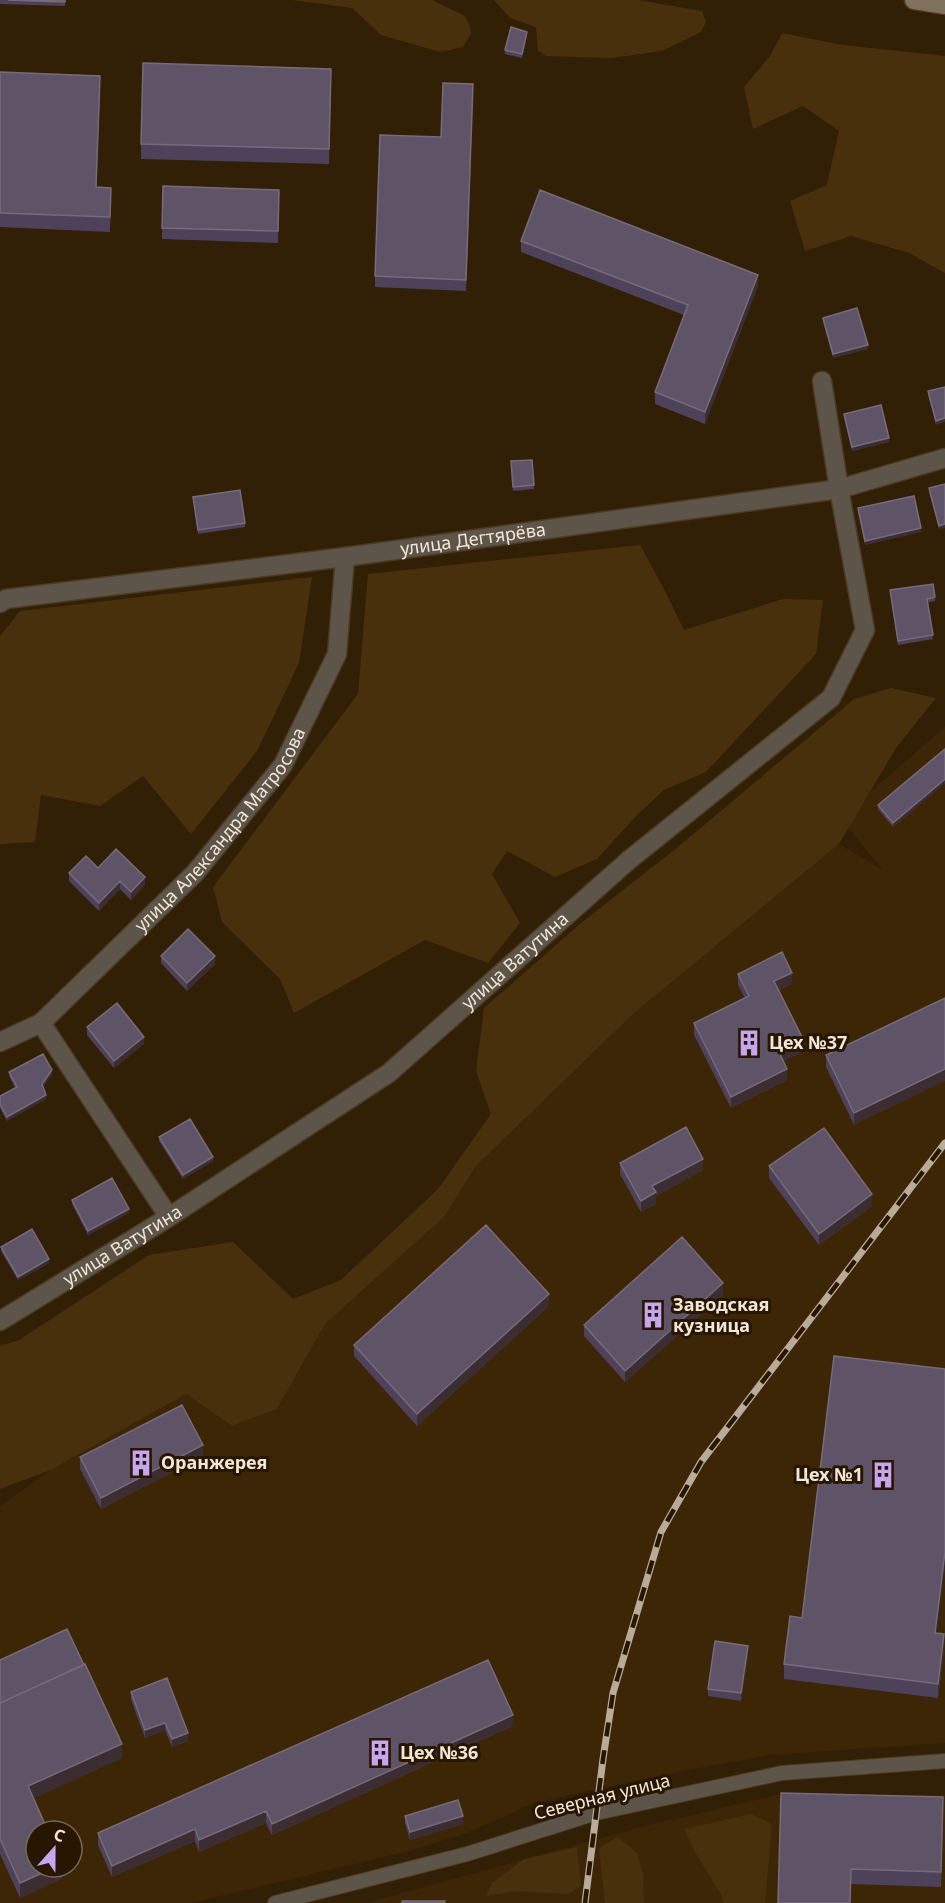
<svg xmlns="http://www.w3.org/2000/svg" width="945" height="1903" font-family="'Noto Sans',sans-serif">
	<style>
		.built { fill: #3d2605; fill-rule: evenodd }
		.green { fill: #49300d }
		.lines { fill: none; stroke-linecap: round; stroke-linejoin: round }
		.lane-casing { stroke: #4c3b23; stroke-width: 16 }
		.street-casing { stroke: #4c3b23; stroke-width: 21 }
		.secondary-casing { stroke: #4c3b23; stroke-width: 21 }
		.lane { stroke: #5e554a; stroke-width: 14 }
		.street { stroke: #5e554a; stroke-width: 18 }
		.secondary { stroke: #80715f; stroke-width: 18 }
		.rail-casing { stroke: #b9ab9a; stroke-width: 7 }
		.rail { stroke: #271600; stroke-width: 4.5; stroke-dasharray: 14; stroke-linecap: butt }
		.wall { fill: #4d425a }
		.shaded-wall { fill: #3b2d32 }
		.building { fill: #5f5467; stroke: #766b79; stroke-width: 1.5 }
		.labels { text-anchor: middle; stroke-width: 6; stroke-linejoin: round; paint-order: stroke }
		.street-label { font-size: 18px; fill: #f2e6d8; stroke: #271600 }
		.poi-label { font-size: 18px; font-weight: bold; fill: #f2e6d8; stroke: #271600; text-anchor: start }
	</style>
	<rect width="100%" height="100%" fill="#311f06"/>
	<!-- built -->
	<path class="built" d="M945,727V1743L769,1755L673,1773L534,1803L467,1833L409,1851L191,1903H0V1506L51,1470L186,1394L232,1426L277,1409L325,1324L444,1217L476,1166L633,1014L839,844L883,870L840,818ZM36,1831H72V1867H36Z
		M781,1794L945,1795V1903H366L645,1826Z"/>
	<!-- green -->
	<path class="green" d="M292,0H432L465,16L470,26L471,34L463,47L440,52L381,35L352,8Z
		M494,0H638L702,11L706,22L701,32L662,51L611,58L546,56L538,51L536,27L510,18Z
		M782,33L843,45L945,56V273L909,253L851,236L805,251L790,201L827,185L839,131L803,106L753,129L744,87L770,56Z
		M640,545L663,587L684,630L783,599L823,600L816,654L706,772L664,790L636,816L597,859L555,877L507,851L492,874L520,923L488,963L425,940L294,1013L280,979L222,922L213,887L358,694L368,574Z
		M312,577L299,663L257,751L191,834L143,776L100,806L41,795L35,842L0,844V636L20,611Z
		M891,688L936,698L896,748L839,844L633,1014L476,1166L444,1217L325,1324L277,1409L232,1426L186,1394L51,1470L0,1489V1346L19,1340L149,1255L233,1242L293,1299L341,1280L438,1189L491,1114L476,1071L484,1008L581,923L678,847L854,699Z
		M752,1814L772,1824L765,1903H723L721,1894L695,1852L684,1829Z
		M618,1837L637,1853L643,1874L644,1903H605L599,1848Z
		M577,1847L581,1886L568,1894L516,1891L486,1896L492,1883L524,1859Z"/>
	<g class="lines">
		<!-- lane casing -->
		<g class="lane-casing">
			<path id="lane" d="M275,1903L467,1854L596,1813L782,1773L945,1761"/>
		</g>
		<!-- street casing -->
		<g class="street-casing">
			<g id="street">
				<path id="s1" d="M0,603L6,599L345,557L839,489L945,458"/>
				<path d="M41,1023L169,1217"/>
				<path id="s2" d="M0,1042L41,1023L195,873L283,765L337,654L345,557"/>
				<path id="s3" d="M0,1321L169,1217L389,1073L629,860L831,698L865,630L839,489L822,381"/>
			</g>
		</g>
		<!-- secondary casing -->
		<g class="secondary-casing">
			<path id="secondary" d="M914,0L945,5"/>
		</g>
		<!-- lane -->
		<use href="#lane" class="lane"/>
		<!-- street -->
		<use href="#street" class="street"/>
		<!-- secondary -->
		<use href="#secondary" class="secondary"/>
		<!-- rail casing -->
		<g class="rail-casing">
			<path id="rail" d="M585,1903L603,1759L613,1693L661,1532L701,1462L945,1143"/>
		</g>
		<!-- rail -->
		<use href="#rail" class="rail"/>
	</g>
	<!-- wall -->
	<path class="wall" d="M0,0H65V6L0,4Z
		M527,36L522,58L505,54V50Z
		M0,72L100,91L96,187L111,203L110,232L0,227Z
		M331,83L329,164L141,159V144Z
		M473,95L466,291L375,287V276Z
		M163,186L279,190L278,243L162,239Z
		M521,241L758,286L705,424L655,404V392L684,315L521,252Z
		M823,318L868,349L833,358L823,322Z
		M945,387L936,425L928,395V391Z
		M844,414L889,442L852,451L844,418Z
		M532,460L534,489L513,491L511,465Z
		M945,484L939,529L929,492V488Z
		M193,497L245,523V527L198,534Z
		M858,508L921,532L865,545L858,512Z
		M890,590L935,597V601L928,602L933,639L898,645Z
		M945,749V783L893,827L878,809V805Z
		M98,868L145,885L131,900L120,889L99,911L69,881V873Z
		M161,956L215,964L187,991L161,963Z
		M738,974L792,984L779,990L803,1051L783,1061L787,1080L731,1108L694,1035V1023L745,998L738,985Z
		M945,998L854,1125L826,1067V1055Z
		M87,1027L144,1044L114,1068L87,1035Z
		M9,1072L52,1074L43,1087L46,1099L7,1121L0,1108V1096L15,1088L9,1076Z
		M159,1137L213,1161L183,1179L159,1141Z
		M620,1163L703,1170L656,1196V1204L641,1212L620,1174Z
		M769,1166L872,1206L819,1245L769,1178Z
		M72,1200L129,1213L88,1235L72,1204Z
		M1,1247L49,1263L18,1280L1,1251Z
		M723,1295L625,1382L584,1336V1325Z
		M549,1306L417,1426L354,1356V1345Z
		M203,1456L101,1509L80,1469V1457Z
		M944,1649L938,1698L784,1679V1664Z
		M748,1654L741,1701L708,1696V1689Z
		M0,1660L122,1758L33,1798L63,1867V1878L20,1898L0,1854Z
		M131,1692L188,1741L172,1747L165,1730L145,1738L131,1700Z
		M513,1726L272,1835L266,1823L199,1852L195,1841L112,1877L98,1845V1833Z
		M943,1812L941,1887L851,1884L778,1903Z
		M405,1816L463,1824L410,1840L405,1823Z"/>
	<!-- shaded-wall -->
	<path class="shaded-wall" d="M527,32V36L522,58V54Z
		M100,76V91L96,202V187Z
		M758,275V286L705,424V412Z
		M868,345V349L833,358V354Z
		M945,418V422L936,425V421Z
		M889,438V442L852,451V447Z
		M945,524V528L939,529V526Z
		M921,528V532L865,545V541Z
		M945,779V783L893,827V823Z
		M145,877V885L131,900V892Z
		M120,881V889L99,911V903Z
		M215,956V964L187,991V983Z
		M792,973V984L774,993V981Z
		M144,1037V1044L114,1068V1061Z
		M803,1039V1051L779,1063V1052Z
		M787,1069V1080L731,1108V1097Z
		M945,1069V1081L854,1125V1113Z
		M52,1070V1074L42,1088V1084Z
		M46,1095V1099L7,1121V1117Z
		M213,1157V1161L183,1179V1175Z
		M703,1159V1170L656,1196V1204L641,1212V1201L652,1186Z
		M872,1194V1206L819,1245V1234Z
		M129,1209V1213L88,1235V1231Z
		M49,1259V1263L18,1280V1277Z
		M723,1283V1295L625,1382V1371Z
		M549,1294V1306L417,1426V1414Z
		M203,1445V1456L101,1509V1498Z
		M945,1552V1566L935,1648V1633Z
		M944,1634V1649L938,1698V1684Z
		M748,1646V1654L741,1701V1693Z
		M513,1715V1726L272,1835V1824Z
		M165,1723V1730L145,1738V1730Z
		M188,1733V1741L172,1747V1739Z
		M122,1744V1758L28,1801V1786Z
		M266,1811V1823L199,1852V1840Z
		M463,1816V1824L410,1840V1832Z
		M195,1829V1841L112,1877V1866Z
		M56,1867H63V1878L20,1898V1883Z"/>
	<!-- building -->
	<path class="building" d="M8,0H65V2Z
		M511,27L527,32L522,54L505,50Z
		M143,63L331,69L329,149L141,144Z
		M0,72L100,76L96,187L111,188L110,217L0,213Z
		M443,83L473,84L466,280L375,276L380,135L441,137Z
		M163,186L279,190L278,231L162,228Z
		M540,190L758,275L705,412L655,392L688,305L521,241Z
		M857,308L868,345L833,354L823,318Z
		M945,387V418L936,421L928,391Z
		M881,405L889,438L852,447L844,414Z
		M532,460L534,485L513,487L511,461Z
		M945,484V524L939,526L929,488Z
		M240,490L245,523L198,530L193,497Z
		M914,496L921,528L865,541L858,508Z
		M933,584L935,597L927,599L933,635L898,641L890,590Z
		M945,749V779L893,823L878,805Z
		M116,849L145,877L131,892L120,881L99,903L69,873L86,856L98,868Z
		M188,929L215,956L187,983L161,956Z
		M782,952L792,973L774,981L803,1039L779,1052L787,1069L731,1097L694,1023L749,996L738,974Z
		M945,998V1069L854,1113L826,1055Z
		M117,1003L144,1037L114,1061L87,1027Z
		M43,1054L52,1070L42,1084L46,1095L7,1117L0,1104V1096L17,1087L9,1072Z
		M190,1119L213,1157L183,1175L159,1137Z
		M686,1127L703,1159L652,1186L656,1192L641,1201L620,1163Z
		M824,1128L872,1194L819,1234L769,1166Z
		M112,1178L129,1209L88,1231L72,1200Z
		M486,1225L549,1294L417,1414L354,1345Z
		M32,1229L49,1259L18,1277L1,1247Z
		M682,1237L723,1283L625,1371L584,1325Z
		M834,1356L945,1369V1552L935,1633L944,1634L938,1684L784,1664L790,1616L802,1618Z
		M182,1405L203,1445L101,1498L80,1457Z
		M67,1629L84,1665L0,1703V1660Z
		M715,1641L748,1646L741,1693L708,1689Z
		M488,1660L513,1715L272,1824L266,1811L199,1840L195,1829L112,1866L98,1833Z
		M85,1664L122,1744L28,1786L48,1831H36V1867H56L20,1883L0,1839V1703Z
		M167,1678L188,1733L172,1739L165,1723L145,1730L131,1692Z
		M781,1793L943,1797L941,1872L851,1869L850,1903H778Z
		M458,1800L463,1816L410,1832L405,1816Z
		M402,1901H445L444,1903H402Z"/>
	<!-- icons -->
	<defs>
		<g id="building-bare" transform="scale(2.07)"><path d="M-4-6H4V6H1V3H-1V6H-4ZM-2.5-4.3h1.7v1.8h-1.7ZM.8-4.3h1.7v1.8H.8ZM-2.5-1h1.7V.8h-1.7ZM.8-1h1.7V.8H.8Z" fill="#c6a6f0" stroke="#271600" stroke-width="2.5" paint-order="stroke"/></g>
	</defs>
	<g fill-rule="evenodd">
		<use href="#building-bare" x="749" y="1043"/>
		<use href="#building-bare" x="653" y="1315"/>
		<use href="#building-bare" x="141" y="1463"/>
		<use href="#building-bare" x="883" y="1475"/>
		<use href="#building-bare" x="380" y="1753"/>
	</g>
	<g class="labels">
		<!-- street labels -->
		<g class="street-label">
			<text dy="6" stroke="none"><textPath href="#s1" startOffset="478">улица Дегтярёва</textPath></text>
			<text dy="6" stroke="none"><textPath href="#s2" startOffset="310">улица Александра Матросова</textPath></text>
			<text dy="6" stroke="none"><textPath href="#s3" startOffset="630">улица Ватутина</textPath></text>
			<text dy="6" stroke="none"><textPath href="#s3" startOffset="144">улица Ватутина</textPath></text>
			<text transform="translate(602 1797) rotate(-14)" y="6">Северная улица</text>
		</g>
		<!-- poi labels -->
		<g class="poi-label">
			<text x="769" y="1049">Цех №37</text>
			<text x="673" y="1311">Заводская<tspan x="673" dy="21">кузница</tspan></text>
			<text x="161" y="1469">Оранжерея</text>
			<text x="863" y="1481" text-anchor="end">Цех №1</text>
			<text x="400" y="1759">Цех №36</text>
		</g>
	</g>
	<!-- north arrow -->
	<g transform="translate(54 1849) rotate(21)"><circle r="28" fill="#271600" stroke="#786956" stroke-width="1.5"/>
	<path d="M0-4.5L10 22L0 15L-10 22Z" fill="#c6a6f0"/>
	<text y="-9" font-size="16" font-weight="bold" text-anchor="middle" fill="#f2e6d8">С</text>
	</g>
</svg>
